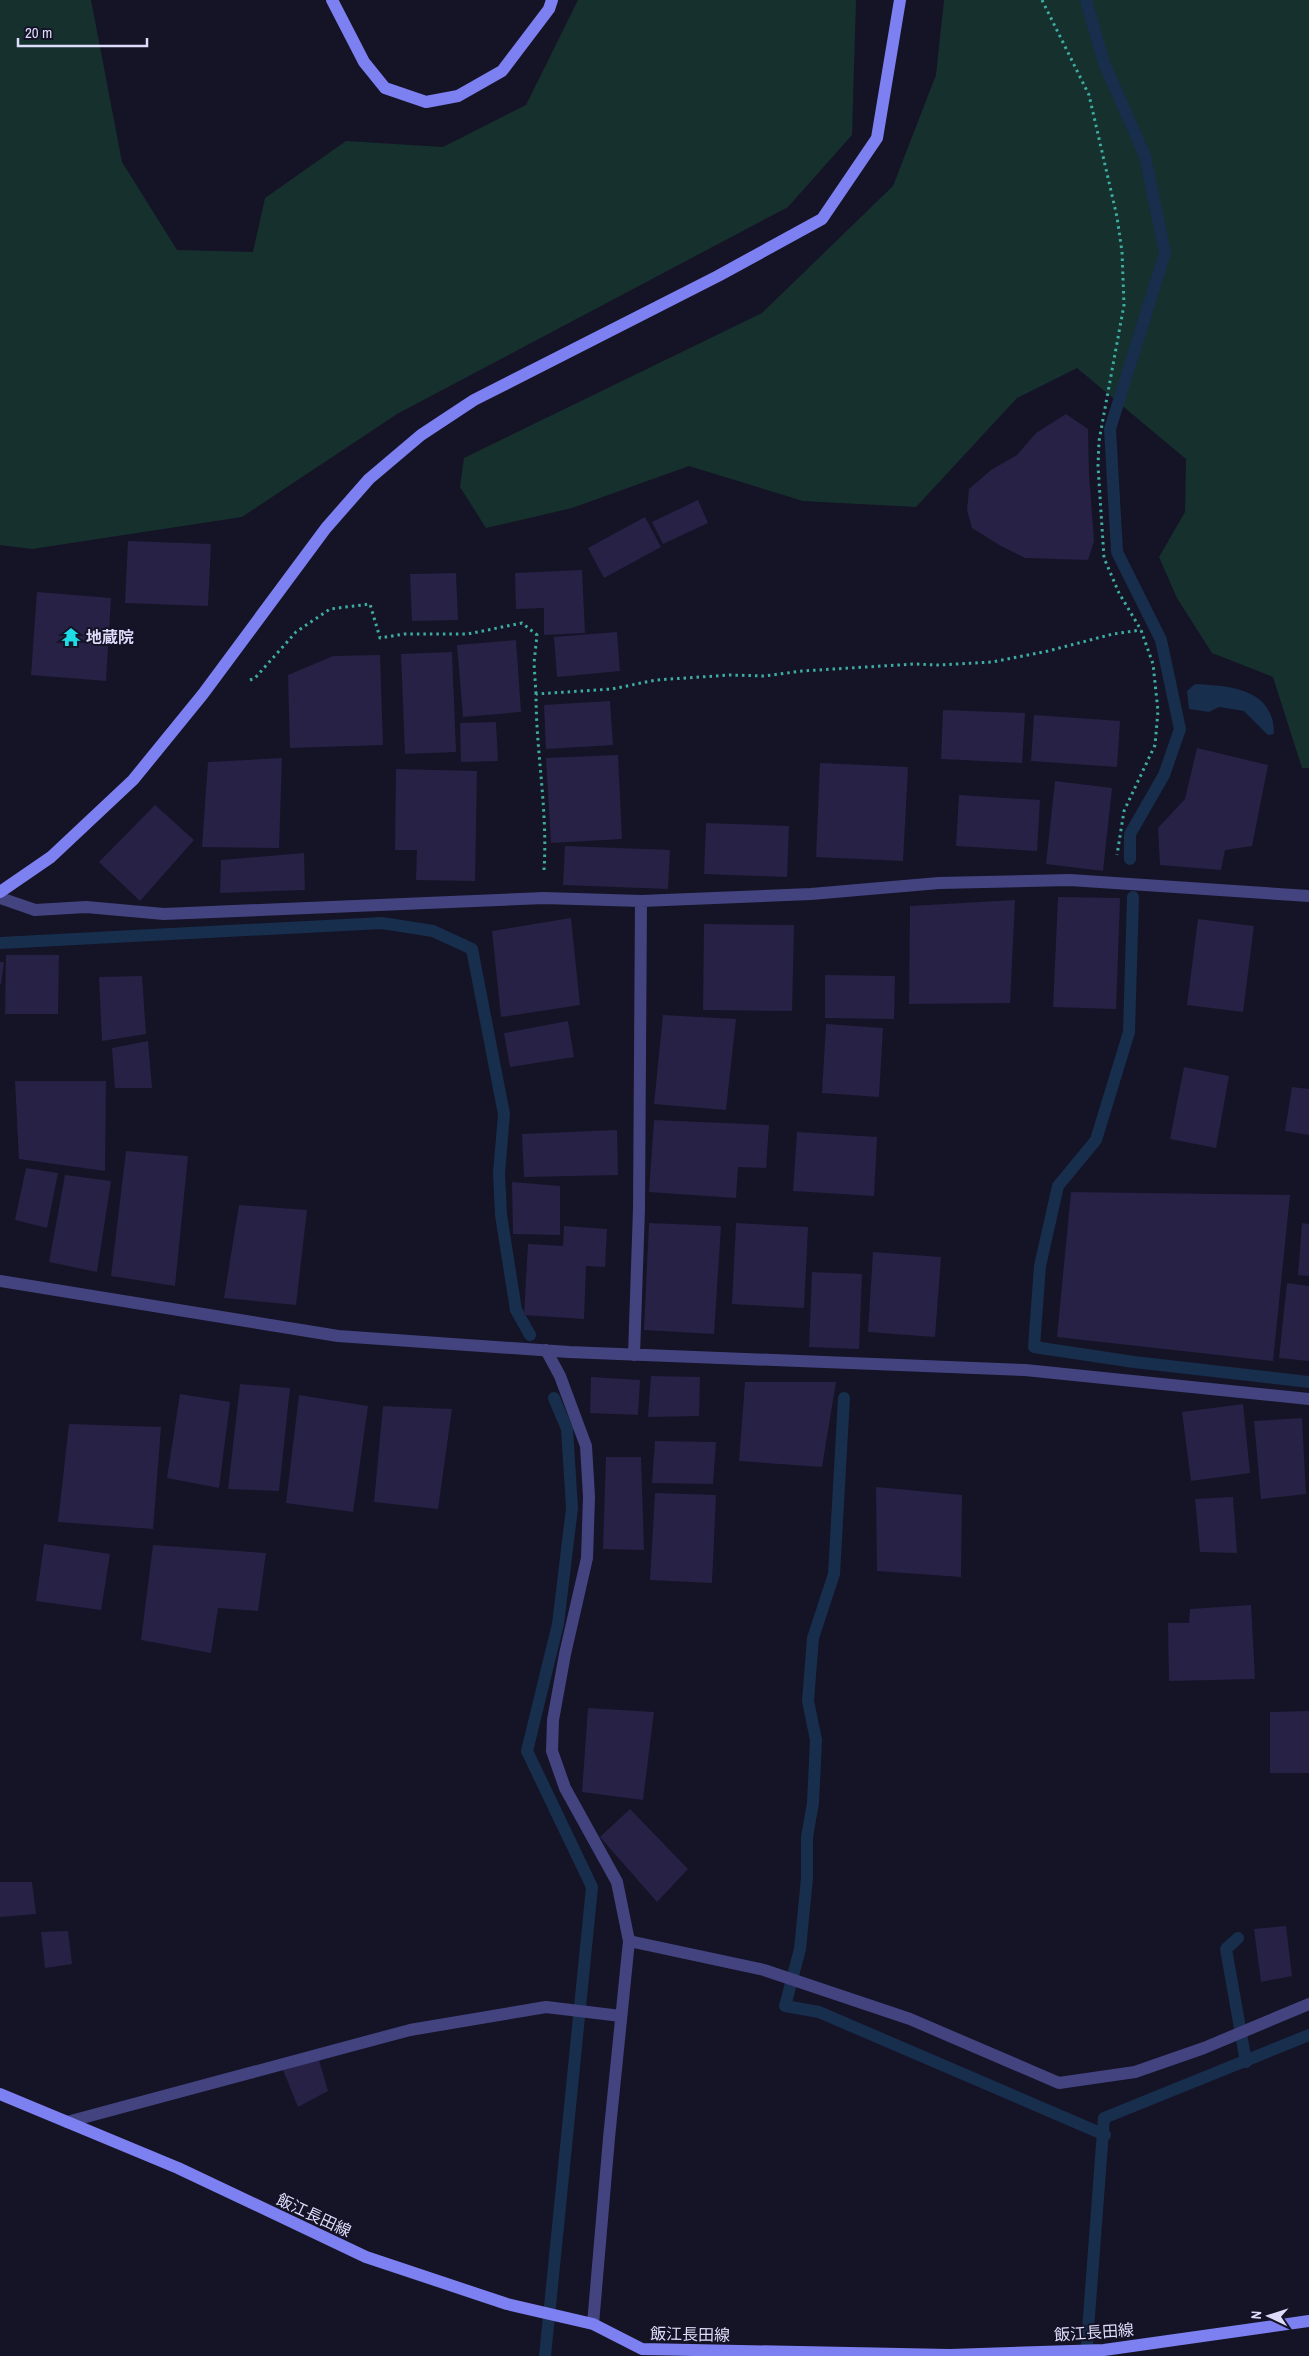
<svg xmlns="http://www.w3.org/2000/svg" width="1309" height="2356" font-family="'Archivo Narrow','Noto Sans JP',sans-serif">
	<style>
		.green { fill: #16302e }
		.water { fill: #172e4c }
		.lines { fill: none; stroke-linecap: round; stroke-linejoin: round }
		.stream { stroke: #172e4c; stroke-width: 12 }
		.building { fill: #262145 }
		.path { stroke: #3eada1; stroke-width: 3; stroke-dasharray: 2.5 4; stroke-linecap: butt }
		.lane { stroke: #434380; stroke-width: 12 }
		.street { stroke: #434380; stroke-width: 12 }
		.secondary { stroke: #7d80f1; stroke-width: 12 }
		.labels { text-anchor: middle; stroke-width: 4; stroke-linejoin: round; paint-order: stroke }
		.poi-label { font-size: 16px; font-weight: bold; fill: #dedcfb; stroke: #151326; text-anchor: start }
		.street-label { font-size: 16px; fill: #dedcfb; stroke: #151326 }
	</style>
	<rect width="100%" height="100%" fill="#151326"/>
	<!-- green -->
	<path class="green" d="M0,0H91L122,162L177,250L253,252L265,198L346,141L443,147L526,105L578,0H856L852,135L788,207L397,414L242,517L32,549L0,545Z
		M944,0H1309V768H1302L1273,677L1212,653L1177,598L1159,557L1185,512L1186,459L1077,368L1017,398L916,507L803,501L689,466L572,508L486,528L460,487L464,458L762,313L893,186L936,75Z"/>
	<!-- water -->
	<path class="water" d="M1195,684C1230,686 1274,688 1274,734L1268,735L1244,711L1219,707L1209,712L1189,709L1187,691Z"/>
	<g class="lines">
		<!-- stream -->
		<path class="stream" d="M1086,0L1104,63L1145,156L1165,253L1110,429L1117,552L1161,640L1180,729L1164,775L1130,834V859
			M1133,897L1129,1032L1096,1140L1058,1186L1040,1266L1034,1347L1134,1362L1309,1382
			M0,943L382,923L433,931L472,949L504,1114L499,1173L501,1215L516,1310L530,1335
			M844,1398L834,1574L813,1638L808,1701L816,1740L813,1803L807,1837V1878L800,1949L785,2006L819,2012L1105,2135
			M1238,1938L1226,1949L1246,2062
			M545,2356L592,1887L527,1751L558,1624L572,1508L567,1429L554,1398
			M1086,2356L1104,2118L1309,2035"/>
	</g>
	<!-- building -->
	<path class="building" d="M1066,414L1088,429L1089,474L1094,541L1088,560L1025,558L1001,546L972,528L967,510L969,489L991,470L1017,455L1036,433Z
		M698,500L708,523L663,544L652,522Z
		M645,517L661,547L604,578L588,548Z
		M128,541L211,544L208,606L125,603Z
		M582,570L585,633L544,635V608L516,609L515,573Z
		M456,573L458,620L412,621L410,574Z
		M37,592L111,598L106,681L31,675Z
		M617,632L620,671L557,677L554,637Z
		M516,640L521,712L463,717L457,645Z
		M452,652L456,752L405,754L401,654Z
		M380,655L383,745L290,748L288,675L333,656Z
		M610,701L613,745L546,749L544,705Z
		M943,710L1025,713L1022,763L941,759Z
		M1034,715L1120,721L1117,767L1031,761Z
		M496,722L498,761L461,762L460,723Z
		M1197,748L1268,765L1252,846L1225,850L1221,870L1160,865L1158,828L1185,799Z
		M618,755L622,839L551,843L546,758Z
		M282,758L279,848L202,847L208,762Z
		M820,763L908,767L903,861L816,857Z
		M396,769L477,771L475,881L416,880L417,850H395Z
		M1055,781L1112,788L1103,871L1046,864Z
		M959,795L1040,800L1037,851L956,846Z
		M155,805L194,840L140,901L99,862Z
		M706,823L789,826L787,877L704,874Z
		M565,846L670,850L668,889L563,885Z
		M304,853L305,890L220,893L221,860Z
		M1058,897L1120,898L1116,1009L1053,1007Z
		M1015,900L1010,1003L909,1004L910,906Z
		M571,918L580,1005L501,1017L492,931Z
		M1198,919L1254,926L1243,1012L1187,1005Z
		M704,924L794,925L792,1011L703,1010Z
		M6,955H59L58,1014H5Z
		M0,962H4L1,984H0Z
		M825,975L895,976L894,1019L825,1018Z
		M142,976L146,1034L102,1041L99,977Z
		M663,1015L736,1019L726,1110L654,1104Z
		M568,1021L574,1057L510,1067L504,1033Z
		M826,1024L883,1028L879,1097L822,1093Z
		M148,1041L152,1088H115L112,1048Z
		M1184,1067L1229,1076L1216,1148L1170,1139Z
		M15,1081H106L105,1171L19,1159Z
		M1292,1087L1309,1089V1135L1285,1131Z
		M654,1120L769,1125L766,1168L738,1167L736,1198L649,1192Z
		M617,1130L618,1175L524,1177L522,1134Z
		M797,1132L877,1137L874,1196L793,1191Z
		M126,1151L188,1156L175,1286L111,1276Z
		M26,1168L58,1173L47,1228L15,1220Z
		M65,1175L111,1181L97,1272L49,1262Z
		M512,1182L560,1186V1235L513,1234Z
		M1071,1192L1290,1195L1273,1361L1057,1337Z
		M239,1205L307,1210L296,1305L224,1298Z
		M649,1223L721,1226L714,1334L644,1330Z
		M736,1223L808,1227L804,1308L732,1304Z
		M1302,1223L1309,1224V1276L1298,1275Z
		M564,1226L607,1229L605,1267L586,1266L584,1319L524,1315L528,1244L563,1246Z
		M873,1252L941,1257L935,1337L868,1332Z
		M812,1272L862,1274L859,1349L809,1347Z
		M1287,1283L1309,1286V1361L1279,1358Z
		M651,1376L700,1377L699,1416L648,1417Z
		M591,1377L640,1380L638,1415L590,1413Z
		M745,1382H836L822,1467L739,1461Z
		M240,1384L290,1388L279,1491L228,1489Z
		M180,1394L230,1402L219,1488L167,1478Z
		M299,1395L368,1406L353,1512L286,1503Z
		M1243,1404L1250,1473L1191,1481L1182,1412Z
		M383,1406L452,1409L438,1509L374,1502Z
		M1302,1418L1306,1494L1261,1499L1254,1421Z
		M69,1424L161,1427L153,1529L58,1522Z
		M655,1441L716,1442L713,1484L652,1483Z
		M606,1457H641L644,1550L603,1549Z
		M876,1487L962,1495L961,1577L877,1571Z
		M655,1493L716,1495L712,1583L650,1580Z
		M1233,1497L1237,1553L1200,1552L1195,1499Z
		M44,1544L110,1554L101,1610L36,1601Z
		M153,1545L266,1553L258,1611L218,1608L211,1653L141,1640Z
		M1251,1605L1255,1679L1169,1681L1168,1623H1189L1190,1609Z
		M588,1708L654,1712L643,1800L582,1792Z
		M1309,1711V1773H1270V1712Z
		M630,1809L688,1869L657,1902L600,1837Z
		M0,1882H32L36,1914L0,1917Z
		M1286,1926L1292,1976L1261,1982L1254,1929Z
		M68,1931L72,1964L45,1968L41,1932Z
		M317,2053L328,2091L298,2107L281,2065Z"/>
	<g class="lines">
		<!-- path -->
		<path class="path" d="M1042,0L1089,95L1117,217L1122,252L1124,305L1099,441L1098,466L1104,558L1119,593L1141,630L1153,664L1158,711L1155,745L1124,811L1117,855
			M250,680L255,678L296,632L330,609L370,604L380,638L404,634H468L522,623L537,635L534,663L536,694
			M544,870C548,811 536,753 536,694L612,689L656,680L730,675L764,676L802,671L914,664L939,665L992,662L1048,651L1113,634L1141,630"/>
		<!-- lane -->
		<path class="lane" d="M629,1941L764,1970L910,2019L1059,2083L1135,2072L1204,2048L1309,2004
			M67,2122L410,2030L546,2007L621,2016"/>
		<!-- street -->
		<path class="street" d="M0,898L35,910L86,907L164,914L544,898L641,901L811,894L939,883L1070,880L1309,896
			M0,1281L338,1336L569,1352L1025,1370L1309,1399
			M546,1350L560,1376L586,1446L589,1497L587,1558L565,1654L553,1720L552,1751L565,1788L617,1882L629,1941L609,2138L593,2324
			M634,1355L639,1209L641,901"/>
		<!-- secondary -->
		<path class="secondary" d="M332,0L364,62L385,88L426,102L458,96L502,71L549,9L552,0
			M0,892L51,857L133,780L203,694L326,528L369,479L421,435L474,400L718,276L822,219L877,138L900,0
			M0,2094L178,2168L366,2257L507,2304L593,2324L642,2349L950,2355L1104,2350L1309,2321"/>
	</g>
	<!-- icons -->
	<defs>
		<g id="temple-bare" transform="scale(1.5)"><path d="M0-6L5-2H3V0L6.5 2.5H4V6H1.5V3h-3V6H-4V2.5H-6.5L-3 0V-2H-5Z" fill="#1ddce6" stroke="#151326" stroke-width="2.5" paint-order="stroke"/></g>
	</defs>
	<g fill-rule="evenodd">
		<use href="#temple-bare" x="71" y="637"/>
	</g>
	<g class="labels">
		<!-- poi labels -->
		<g class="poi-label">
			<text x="86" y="643">地蔵院</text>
		</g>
		<!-- street labels -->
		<g class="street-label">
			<text transform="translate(314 2215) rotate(25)" y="6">飯江長田線</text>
			<text transform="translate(1094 2332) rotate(-4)" y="6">飯江長田線</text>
			<text transform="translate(690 2334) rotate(1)" y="6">飯江長田線</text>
		</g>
	</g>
	<!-- north arrow -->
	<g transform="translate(1269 2316) rotate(274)" stroke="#151326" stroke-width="4" paint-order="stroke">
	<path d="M0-4L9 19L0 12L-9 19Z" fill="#dedcfb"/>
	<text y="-8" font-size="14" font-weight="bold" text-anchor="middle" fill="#dedcfb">N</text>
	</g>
	<!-- scale -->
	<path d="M18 38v8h129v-8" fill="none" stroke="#dedcfb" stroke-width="2.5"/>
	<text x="25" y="38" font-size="15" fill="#dedcfb" stroke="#151326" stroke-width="4" paint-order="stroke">20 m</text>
</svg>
